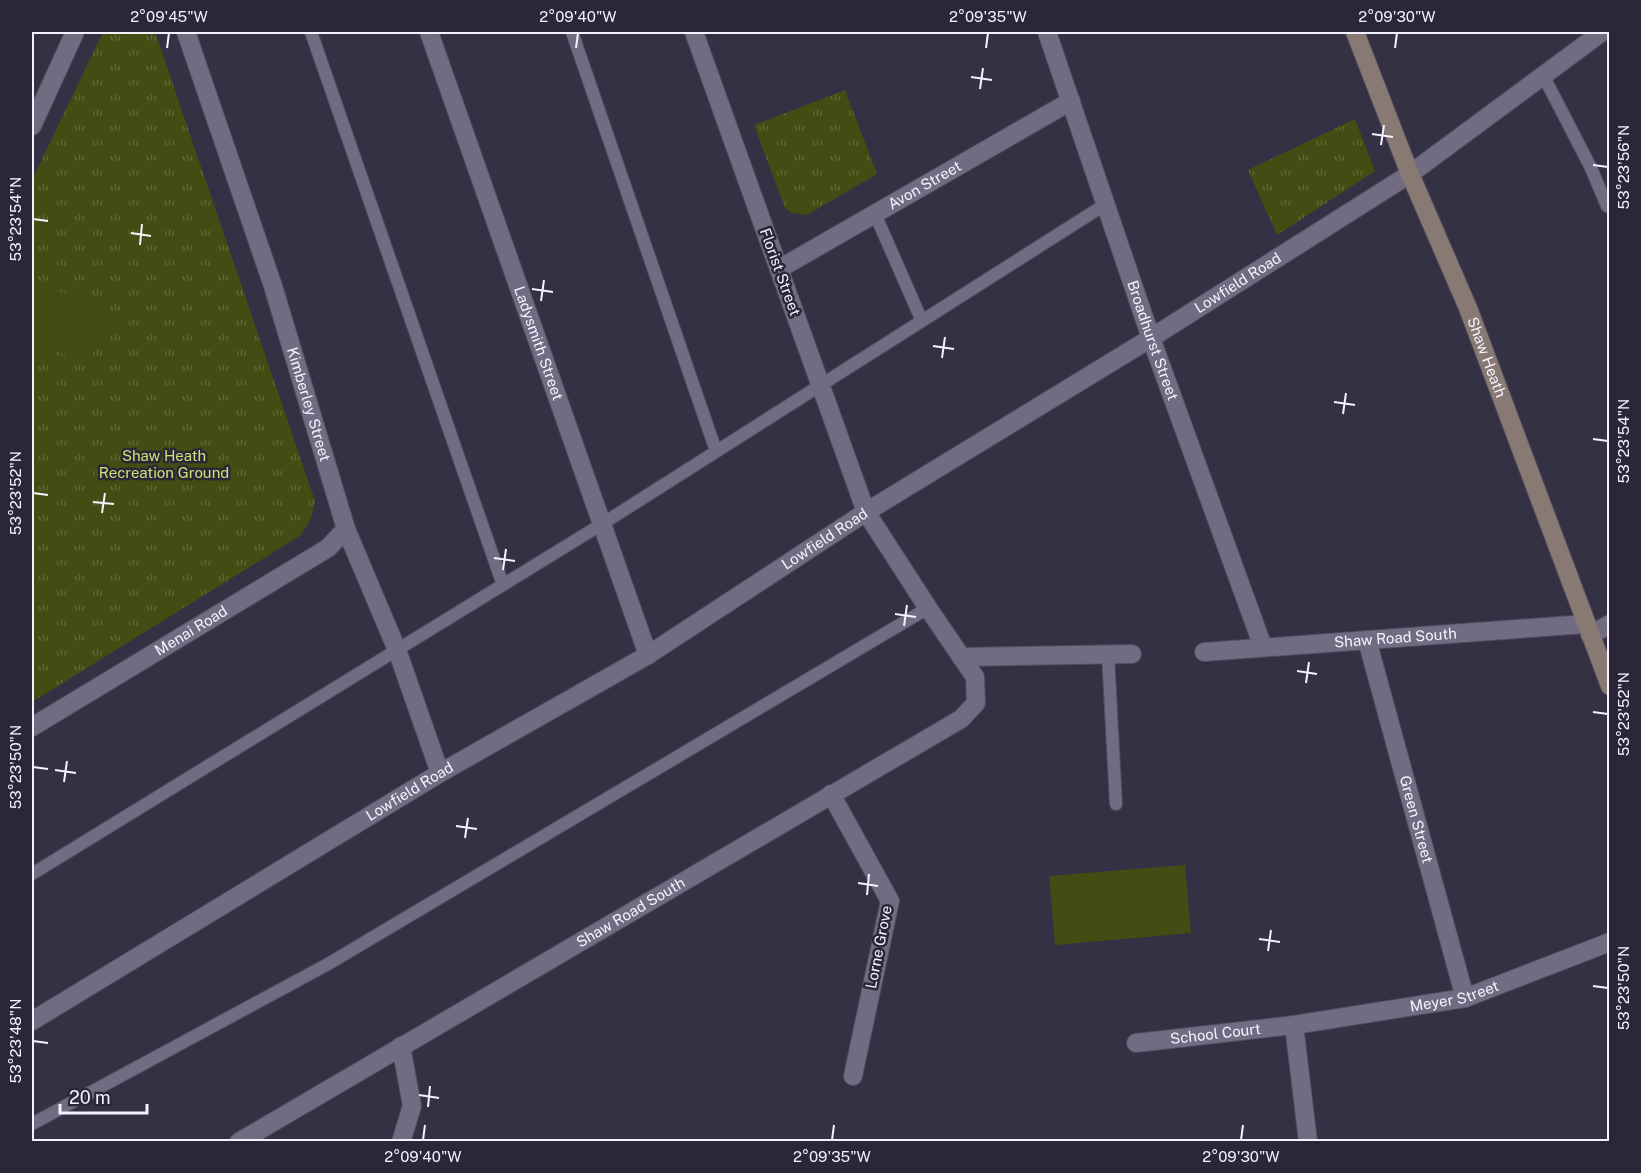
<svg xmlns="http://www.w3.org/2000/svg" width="1641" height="1173" font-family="'Public Sans',sans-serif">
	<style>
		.grass { fill: url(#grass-tufts) }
		.pitch { fill: #424d13 }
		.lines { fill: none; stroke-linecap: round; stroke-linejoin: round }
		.lane-casing { stroke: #514c5d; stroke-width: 14 }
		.street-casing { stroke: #514c5d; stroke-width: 20 }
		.secondary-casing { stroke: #514c5d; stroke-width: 20 }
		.lane { stroke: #716c82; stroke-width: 12 }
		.street { stroke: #716c82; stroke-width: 18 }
		.secondary { stroke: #887973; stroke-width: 18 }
		.ticks { fill: none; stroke: #f4f2fe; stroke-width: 2 }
		.labels { text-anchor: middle; stroke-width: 5; stroke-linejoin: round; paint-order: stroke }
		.street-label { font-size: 15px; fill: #f4f2fe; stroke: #2b2739 }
		.park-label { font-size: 15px; fill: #cbe377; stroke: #2b2739 }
		.neatline { fill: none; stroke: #f4f2fe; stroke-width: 2 }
		.ticks-label { font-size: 15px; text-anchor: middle; fill: #f4f2fe }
	</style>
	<defs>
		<pattern id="grass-tufts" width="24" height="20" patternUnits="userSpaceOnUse" patternTransform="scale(1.5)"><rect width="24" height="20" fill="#424d13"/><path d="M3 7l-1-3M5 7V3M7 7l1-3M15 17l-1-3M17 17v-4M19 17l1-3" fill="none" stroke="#5e6736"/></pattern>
	</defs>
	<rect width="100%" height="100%" fill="#353144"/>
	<!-- grass -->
	<path class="grass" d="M103,32H155L315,501L311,518L301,535L32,702V180Z
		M845,90L877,174L807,215L792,213L785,208L754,125Z
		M1355,119L1375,171L1277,235L1248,170Z"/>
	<!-- pitch -->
	<path class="pitch" d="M32,281L108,310L88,363L32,342Z
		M1185,865L1191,933L1055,945L1049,876Z"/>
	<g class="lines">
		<!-- lane casing -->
		<g class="lane-casing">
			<path id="lane" d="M311,32L503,585
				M572,32L716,451
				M1543,75L1591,168L1607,206
				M875,214L922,321
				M1108,654L1116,804
				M32,874L602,524L1106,204
				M32,1124L328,964L928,608"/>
		</g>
		<!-- street casing -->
		<g class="street-casing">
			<g id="street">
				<path id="s1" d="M186,32L273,286L346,529L397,650L440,773"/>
				<path id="s2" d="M429,32L648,655"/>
				<path id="s3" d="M1047,32L1151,338L1263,647"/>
				<path d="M32,126L75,32"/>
				<path id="s4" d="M779,269L1071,101"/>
				<path d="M1590,635L1610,624"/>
				<path id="s5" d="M1367,640L1465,998"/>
				<path id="s6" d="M1204,652L1586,624"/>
				<path d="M961,657L1132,654"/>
				<path id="s7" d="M32,727L328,548L346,529"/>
				<path d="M831,794L890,901L853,1076"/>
				<path id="s8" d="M32,1021L440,773L648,655L866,512L1151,338L1410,174L1602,32"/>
				<path d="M1294,1025L1308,1142"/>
				<path id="s9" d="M1136,1043L1294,1025L1465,998L1610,942"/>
				<path id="s10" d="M239,1142L961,719L976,703L975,677L928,608L866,512L694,32"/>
				<path d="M401,1142L412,1106L401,1046"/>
			</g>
		</g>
		<!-- secondary casing -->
		<g class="secondary-casing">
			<g id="secondary">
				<path id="s11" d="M1355,32L1410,174L1468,308L1610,686"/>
			</g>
		</g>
		<!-- lane -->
		<use href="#lane" class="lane"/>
		<!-- street -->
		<use href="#street" class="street"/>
		<!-- secondary -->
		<use href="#secondary" class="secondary"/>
	</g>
	<!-- ticks -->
	<path class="ticks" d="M167,48L169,33M576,48L578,33M986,48L988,33M1395,48L1397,33M971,77L992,80M980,89L983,68M1372,134L1393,137M1381,145L1384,125M1593,165L1608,167M33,219L48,221M131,233L151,236M140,245L142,224M532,289L553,292M541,301L544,280M933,346L954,349M942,358L945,337M1334,402L1355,405M1343,414L1346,393M1593,439L1608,441M33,493L48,495M93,502L114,504M102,513L105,493M494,558L515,561M503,570L506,549M895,614L916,617M904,626L907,605M1297,671L1317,674M1306,683L1309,662M1593,712L1608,714M33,767L48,769M55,770L76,773M64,782L67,761M456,826L477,829M465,838L468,818M858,883L878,886M867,895L869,874M1259,939L1280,942M1268,951L1271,930M1593,986L1608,988M33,1041L48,1043M419,1095L439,1098M428,1107L430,1086M423,1140L425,1125M832,1140L834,1125M1241,1140L1243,1125"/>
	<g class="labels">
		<!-- street labels -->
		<g class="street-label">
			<text dy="5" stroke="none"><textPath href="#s4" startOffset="168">Avon Street</textPath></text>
			<text transform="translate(780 272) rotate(70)" y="5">Florist Street</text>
			<text dy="5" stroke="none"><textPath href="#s8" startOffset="1414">Lowfield Road</textPath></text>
			<text dy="5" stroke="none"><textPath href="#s3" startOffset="326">Broadhurst Street</textPath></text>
			<text dy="5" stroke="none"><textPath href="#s2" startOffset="330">Ladysmith Street</textPath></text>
			<text dy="5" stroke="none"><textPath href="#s11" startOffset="351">Shaw Heath</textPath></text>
			<text dy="5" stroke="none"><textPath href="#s1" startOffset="392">Kimberley Street</textPath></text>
			<text dy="5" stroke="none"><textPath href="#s8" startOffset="928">Lowfield Road</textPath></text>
			<text dy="5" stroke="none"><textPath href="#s7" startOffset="186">Menai Road</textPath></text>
			<text dy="5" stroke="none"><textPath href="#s6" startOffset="192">Shaw Road South</textPath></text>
			<text dy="5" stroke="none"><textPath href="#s8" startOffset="442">Lowfield Road</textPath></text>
			<text dy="5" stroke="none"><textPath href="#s5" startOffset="186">Green Street</textPath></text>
			<text dy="5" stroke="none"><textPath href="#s10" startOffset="454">Shaw Road South</textPath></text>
			<text transform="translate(879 947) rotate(-79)" y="5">Lorne Grove</text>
			<text dy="5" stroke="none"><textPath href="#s9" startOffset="322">Meyer Street</textPath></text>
			<text dy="5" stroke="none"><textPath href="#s9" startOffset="80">School Court</textPath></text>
		</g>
		<!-- park labels -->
		<g class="park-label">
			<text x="164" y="461">Shaw Heath<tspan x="164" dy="17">Recreation Ground</tspan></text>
		</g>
	</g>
	<!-- border -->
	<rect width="1641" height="1173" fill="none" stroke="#2b2739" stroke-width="66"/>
	<!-- scale -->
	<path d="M60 1104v9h87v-9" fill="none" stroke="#f4f2fe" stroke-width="3"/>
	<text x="69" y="1104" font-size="18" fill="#f4f2fe" stroke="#2b2739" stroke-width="4.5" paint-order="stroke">20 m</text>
	<rect x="33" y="33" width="1575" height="1107" class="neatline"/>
	<g class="ticks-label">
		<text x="169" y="22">2°09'45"W</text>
		<text x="578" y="22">2°09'40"W</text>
		<text x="988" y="22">2°09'35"W</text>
		<text x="1397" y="22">2°09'30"W</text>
		<text transform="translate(1624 167) rotate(-90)" y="5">53°23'56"N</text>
		<text transform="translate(16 219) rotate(-90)" y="5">53°23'54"N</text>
		<text transform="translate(1624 441) rotate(-90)" y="5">53°23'54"N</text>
		<text transform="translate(16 493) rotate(-90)" y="5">53°23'52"N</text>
		<text transform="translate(1624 714) rotate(-90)" y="5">53°23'52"N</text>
		<text transform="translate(16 767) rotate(-90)" y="5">53°23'50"N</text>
		<text transform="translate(1624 988) rotate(-90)" y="5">53°23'50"N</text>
		<text transform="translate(16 1041) rotate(-90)" y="5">53°23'48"N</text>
		<text x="423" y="1162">2°09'40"W</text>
		<text x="832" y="1162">2°09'35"W</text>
		<text x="1241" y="1162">2°09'30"W</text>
	</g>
</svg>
